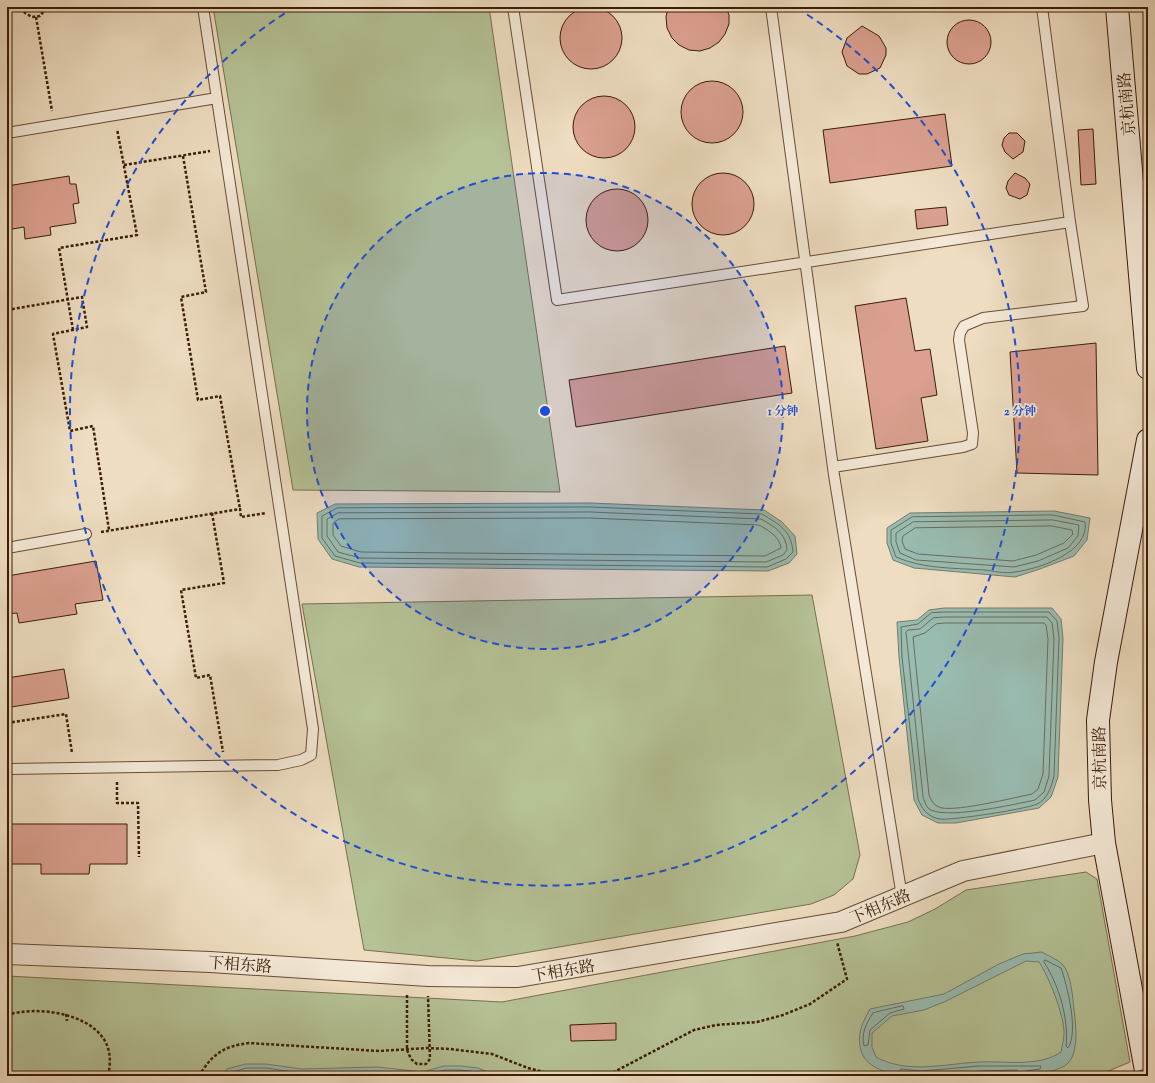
<svg xmlns="http://www.w3.org/2000/svg" width="1155" height="1083" font-family="'Sorts Mill Goudy','Noto Serif SC',serif">
	<style>
		.green { fill: #b5c296; stroke: #786f4e }
		.water { fill: #99bcb1; stroke: #737c6d; fill-rule: evenodd }
		.lines { fill: none; stroke-linecap: round; stroke-linejoin: round }
		.shore { stroke: #6a6c5c; stroke-width: 1 }
		.building { fill: #dba090; stroke: #3a1c07 }
		.lane-casing { stroke: #674c36; stroke-width: 12 }
		.street-casing { stroke: #674c36; stroke-width: 22 }
		.secondary-casing { stroke: #3a1c07; stroke-width: 24 }
		.path { stroke: #3a1c07; stroke-width: 2.5; stroke-dasharray: 3 2; stroke-linecap: butt }
		.lane { stroke: #f4e9d7; stroke-width: 10 }
		.street { stroke: #f4e9d7; stroke-width: 20 }
		.secondary { stroke: #f4e9d7; stroke-width: 22 }
		.lane-bridge-casing { stroke: #674c36; stroke-width: 12; stroke-linecap: butt }
		.lane-bridge { stroke: #f4e9d7; stroke-width: 10 }
		.ring { fill: none; stroke: #1d4ed8; stroke-width: 2; stroke-dasharray: 7 5 }
		.labels { text-anchor: middle; stroke-width: 3.5; stroke-linejoin: round; paint-order: stroke }
		.street-label { font-size: 16px; fill: #3a1c07; stroke: #f4e9d7 }
		.centre { fill: #1d4ed8; stroke: #f4e9d7; stroke-width: 2 }
		.ring-label { font-size: 12px; text-anchor: middle; font-weight: bold; fill: #1d4ed8; stroke: #f4e9d7; stroke-width: 3.5; stroke-linejoin: round; paint-order: stroke }
	</style>
	<rect width="100%" height="100%" fill="#eeddc1"/>
	<filter id="stains"><feTurbulence type="fractalNoise" baseFrequency=".005" numOctaves="4"/><feColorMatrix values="0 0 0 0 .2 0 0 0 0 .09 0 0 0 0 .02 0 0 0 .5 -.17"/></filter>
	<radialGradient id="worn" r=".72"><stop offset=".6" stop-color="#630" stop-opacity="0"/><stop offset="1" stop-color="#630" stop-opacity=".3"/></radialGradient>
	<!-- green -->
	<path class="green" d="M213,7H489L560,492L293,490Z
		M812,595L860,855L853,879L834,895L811,904L477,961L364,950L302,604Z
		M1086,872L1097,879L1130,1062L1106,1072L1086,1076H7V976L502,1002L855,936L908,922L935,909L966,890Z"/>
	<!-- water -->
	<path class="water" d="M590,503L764,510L782,522L795,536L797,554L789,563L768,571L359,567L332,559L318,539L317,513L335,504Z
		M1054,511L1090,518L1087,540L1074,556L1040,569L1015,577L914,568L893,560L887,543V528L910,513Z
		M944,608H1052L1061,619L1063,638L1058,777L1051,797L1039,808L956,823H938L922,815L914,800L899,657L897,622L917,620L929,610Z
		M1042,952C1048,956 1057,959 1062,964C1071,972 1073,999 1074,1010C1076,1025 1079,1052 1068,1063C1054,1079 979,1076 958,1076C930,1076 865,1083 860,1046C858,1030 863,1022 870,1009L944,994L999,964L1023,954ZM1026,961L1039,962C1049,977 1064,1015 1064,1033C1064,1039 1062,1046 1061,1052C1040,1067 1006,1061 981,1062C947,1063 909,1075 876,1057L872,1047V1033L892,1016L924,1010L944,1002Z
		M245,1064H266L301,1069L378,1067L422,1072L444,1066H461L478,1068L497,1076H221L227,1069Z"/>
	<g class="lines">
		<!-- shore -->
		<path class="shore" d="M590,507L762,514C780,525 791,530 793,552L786,559L767,567L360,563L335,556L322,538V516L337,508Z
			M590,512L761,519C775,527 786,533 787,550L783,555L766,562L360,558L338,552L327,536V519L338,513Z
			M1053,515L1085,522C1090,552 1039,569 1015,572C1005,574 994,571 984,570C955,568 923,569 896,557L891,543V530L912,517Z
			M589,518L759,525C768,530 780,537 781,548L765,556L361,552L341,546L333,535V523L339,519Z
			M1053,520L1079,525L1078,536L1068,548L1038,561L1014,567L916,560L900,553L896,542V533L913,522Z
			M1052,526L1072,530L1073,534L1064,543L1036,555L1013,561L918,554L905,549L902,541L903,536L915,528Z
			M944,612H1049L1057,621L1059,638L1054,776C1051,787 1048,799 1037,804C1027,809 949,821 939,819C927,816 922,809 918,799L902,657L901,627L918,624L931,613Z
			M944,617H1047L1052,623L1054,639L1049,776L1044,792L1035,800C1016,804 941,821 928,808C926,806 924,800 923,797L906,632L908,630L920,629L933,618Z
			M945,623H1044L1046,625L1048,639L1043,774L1038,789L1032,794C1013,798 959,811 942,808C934,806 932,802 929,795L913,637L925,633L936,624Z
			M1045,960L1061,968C1067,985 1079,1032 1068,1048L1066,1046C1069,1019 1059,985 1044,962Z
			M903,1006L904,1009L890,1013L870,1030L868,1045L864,1046C861,1033 866,1024 873,1013Z
			M226,1076L230,1073L246,1068H266L300,1073L378,1072L422,1076L445,1070H460L477,1072L487,1076
			M235,1076C253,1070 274,1072 292,1076
			M900,1076L899,1071L901,1069L921,1071L979,1066H1041L1040,1069L1026,1071L1024,1076
			M905,1076L907,1074L922,1076L980,1071L1017,1070L1019,1072V1076"/>
	</g>
	<!-- building -->
	<path class="building" d="M560 38a31 31 0 1 1 62 0a31 31 0 1 1-62 0Z
		M668,7H726L729,15V24L725,34L719,42L710,48L700,51L689,50L679,45L672,38L667,28L666,17Z
		M947 42a22 22 0 1 1 44 0a22 22 0 1 1-44 0Z
		M862,26L879,36L886,48V55L880,68L867,74H859L847,66L842,52L847,38Z
		M681 112a31 31 0 1 1 62 0a31 31 0 1 1-62 0Z
		M573 127a31 31 0 1 1 62 0a31 31 0 1 1-62 0Z
		M945,114L952,166L830,183L823,130Z
		M1093,129L1096,184L1081,185L1078,130Z
		M1009,133H1017L1025,141L1023,152L1013,159L1005,152L1002,145L1004,138Z
		M692 204a31 31 0 1 1 62 0a31 31 0 1 1-62 0Z
		M1015,173L1025,178L1030,184L1027,195L1020,199L1009,195L1006,188L1008,181Z
		M69,176L70,184H76L79,203L73,204L76,223L50,227L51,235L25,239L24,227L7,230V186Z
		M586 220a31 31 0 1 1 62 0a31 31 0 1 1-62 0Z
		M946,207L948,225L917,229L915,210Z
		M906,298L915,351L930,349L937,395L921,398L928,441L876,449L855,306Z
		M1096,343L1098,475L1017,473L1010,352Z
		M785,346L792,393L576,427L569,380Z
		M96,561L103,600L75,604L77,614L19,623L17,613L7,614V576Z
		M64,669L69,698L11,707L7,678Z
		M7,824H127V864H90L89,874H41V864H7Z
		M616,1023V1040L571,1041L570,1025Z"/>
	<g class="lines">
		<!-- lane casing -->
		<g class="lane-casing">
			<path id="lane" d="M513,7L557,300L1070,222L1042,7
				M771,7L834,475L902,897
				M7,133L217,98
				M833,467L963,447L972,444L973,433L959,340L960,333L964,326L983,318L1083,306L1070,222
				M7,548L86,534
				M7,769L278,765L301,760L311,755L313,729L203,7"/>
		</g>
		<!-- street casing -->
		<g class="street-casing">
			<path id="street" d="M7,954L210,962L428,976L518,977L841,922L963,871L1104,843"/>
		</g>
		<!-- secondary casing -->
		<g class="secondary-casing">
			<path id="secondary" d="M1117,7L1148,368
				M1147,1076L1104,843L1100,800L1098,720L1106,662L1148,440"/>
		</g>
		<!-- path -->
		<path class="path" d="M22,7L25,13L32,17L40,16L47,7
			M36,17L52,111
			M183,156L206,292L181,297L198,400L220,396L240,509
			M124,165L210,151
			M7,310L82,297L87,327L53,334L70,431L93,426L109,530
			M73,330L59,248L137,235L117,129
			M212,513L224,583L181,590L196,678L210,675L223,752
			M101,532L240,509L241,517L266,513
			M7,723L66,714L72,753
			M117,782V803H138L139,857
			M407,995V1050L411,1059L417,1064H426L430,1059L428,996
			M66,1014L67,1021
			M7,1015C35,1006 85,1012 103,1038C111,1049 111,1063 108,1076
			M199,1076C212,1054 224,1046 249,1043L379,1051L427,1048L450,1049L492,1054L528,1068L559,1076
			M588,1076L614,1072L694,1030L716,1025L757,1022L783,1015L810,1004L847,979L837,942"/>
		<!-- lane -->
		<use href="#lane" class="lane"/>
		<!-- street -->
		<use href="#street" class="street"/>
		<!-- secondary -->
		<use href="#secondary" class="secondary"/>
		<!-- lane-bridge casing -->
		<g class="lane-bridge-casing">
			<path id="lane-bridge" d="M1140,1076L1148,1075"/>
		</g>
		<!-- lane-bridge -->
		<use href="#lane-bridge" class="lane-bridge"/>
	</g>
	<!-- distance rings -->
	<circle cx="545" cy="411" r="238" fill="#1d4ed8" fill-opacity=".12"/>
	<g class="ring">
		<circle cx="545" cy="411" r="238"/>
		<path d="M797 8A475 475 0 1 1 293 8"/>
	</g>
	<g class="labels">
		<!-- street labels -->
		<g class="street-label">
			<text transform="translate(1126 104) rotate(-95)" y="6">京杭南路</text>
			<text transform="translate(1099 758) rotate(-91)" y="6">京杭南路</text>
			<text transform="translate(880 906) rotate(-23)" y="6">下相东路</text>
			<text transform="translate(240 964) rotate(4)" y="6">下相东路</text>
			<text transform="translate(563 970) rotate(-10)" y="6">下相东路</text>
		</g>
	</g>
	<circle cx="545" cy="411" r="6" class="centre"/>
	<g class="ring-label">
		<text x="783" y="415">1 分钟</text>
		<text x="1020" y="415">2 分钟</text>
	</g>
	<!-- margin -->
	<rect width="1155" height="1083" fill="none" stroke="#eeddc1" stroke-width="24"/>
	<rect x="8" y="8" width="1139" height="1067" fill="none" stroke="#3a1c07" stroke-width="2"/>
	<rect x="12" y="12" width="1131" height="1059" fill="none" stroke="#3a1c07"/>
	<rect width="100%" height="100%" filter="url(#stains)"/>
	<rect width="100%" height="100%" fill="url(#worn)"/>
</svg>
